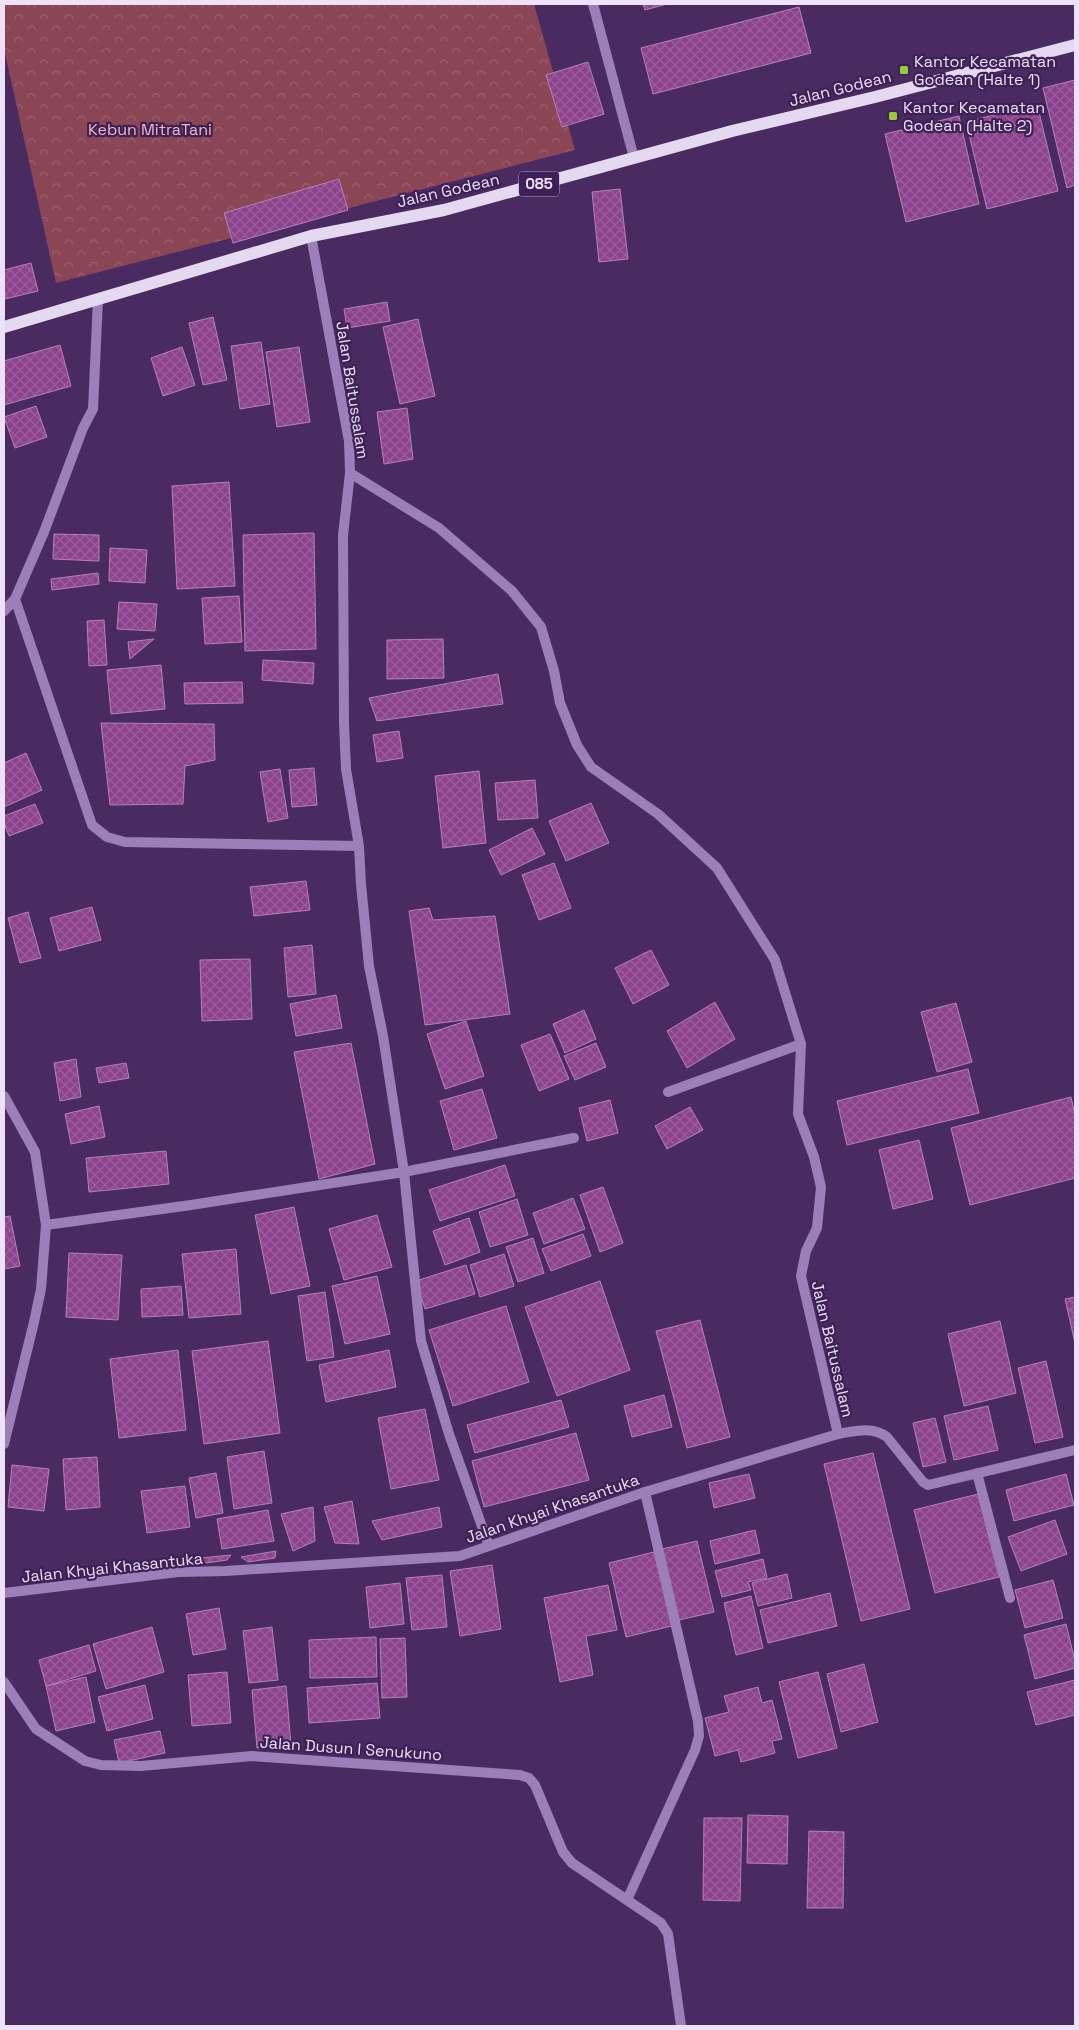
<svg xmlns="http://www.w3.org/2000/svg" width="1079" height="2030" font-family="'Space Grotesk',sans-serif">
	<style>
		.forest { fill: url(#forest-crowns) }
		.building { fill: url(#building-cross-hatch); stroke: #b681b5 }
		.lines { fill: none; stroke-linecap: round; stroke-linejoin: round }
		.lane { stroke: #9c7fb8; stroke-width: 10 }
		.street { stroke: #9c7fb8; stroke-width: 10 }
		.primary { stroke: #e5d9f1; stroke-width: 12 }
		.poi-dot { fill: #97cc38; stroke: #3e2056; stroke-width: 2 }
		.labels { text-anchor: middle; stroke-width: 4.5; stroke-linejoin: round; paint-order: stroke }
		.shield { fill: #3e2056; stroke: #b9a7ca; stroke-width: 1 }
		.shield-label { font-size: 15px; font-weight: bold; fill: #eee1fc }
		.poi-label { font-size: 16px; fill: #eee1fc; stroke: #3e2056; text-anchor: start }
		.street-label { font-size: 16px; fill: #eee1fc; stroke: #3e2056 }
		.park-label { font-size: 16px; fill: #f2b9c2; stroke: #3e2056 }
	</style>
	<defs>
		<pattern id="forest-crowns" width="20" height="18" patternUnits="userSpaceOnUse" patternTransform="scale(1.25)"><rect width="20" height="18" fill="#8a4655"/><path d="M2 6a3 3 0 1 1 6 0M12 15a3 3 0 1 1 6 0" fill="none" stroke="#9b606e"/></pattern>
		<pattern id="building-cross-hatch" width="8" height="8" patternUnits="userSpaceOnUse" patternTransform="scale(1.25)"><rect width="8" height="8" fill="#8c428c"/><path d="M0 0l8 8M0 8l8-8" fill="none" stroke="#9c5d9d"/></pattern>
	</defs>
	<rect width="100%" height="100%" fill="#492b62"/>
	<!-- forest -->
	<path class="forest" d="M4,4H534L575,150L56,283L4,49Z"/>
	<!-- building -->
	<path class="building" d="M643,4H667L645,10Z
		M799,7L811,53L653,94L641,48Z
		M588,62L604,114L562,127L546,75Z
		M1075,80V185L1067,188L1043,88Z
		M1037,104L1058,191L987,209L966,122Z
		M959,116L979,204L906,222L885,134Z
		M339,179L348,210L233,243L224,213Z
		M620,189L628,259L599,262L592,192Z
		M31,263L38,291L5,299L4,270Z
		M387,302L390,321L347,328L344,309Z
		M213,317L227,380L203,385L189,323Z
		M418,319L435,396L400,404L383,327Z
		M261,342L270,404L240,409L231,346Z
		M60,345L71,386L4,405V361Z
		M182,347L195,385L163,396L151,358Z
		M299,347L310,422L277,427L266,352Z
		M36,406L47,437L15,448L4,417Z
		M407,408L413,459L384,464L377,412Z
		M229,482L235,586L177,589L172,486Z
		M314,533L316,649L245,651L243,535Z
		M54,534L99,535V561L53,559Z
		M110,548L147,550L145,583L109,581Z
		M98,573L99,584L52,590L51,579Z
		M239,596L242,642L205,644L202,598Z
		M119,602L157,604L155,631L117,629Z
		M104,620L107,665L89,666L87,621Z
		M154,639L130,659L128,642Z
		M443,639L444,678L387,679V640Z
		M263,660L314,663L313,684L262,680Z
		M161,665L165,709L111,714L107,670Z
		M498,674L503,704L377,721L369,698Z
		M242,682L243,703L185,704L184,683Z
		M101,723L214,724L215,760L185,766L183,804L110,805Z
		M399,731L403,758L377,762L373,735Z
		M26,753L42,790L4,807V763Z
		M314,768L317,805L292,807L289,770Z
		M280,769L288,818L268,822L260,772Z
		M479,771L486,843L443,848L435,776Z
		M535,780L538,818L498,820L495,783Z
		M591,803L609,843L566,861L549,821Z
		M35,804L43,823L9,836L4,823V816Z
		M532,828L545,854L501,875L489,850Z
		M554,863L571,908L539,920L522,875Z
		M306,881L310,910L254,916L250,887Z
		M92,907L101,940L59,951L50,918Z
		M429,908L433,920L495,916L510,1014L425,1025L409,911Z
		M28,912L41,958L20,963L8,918Z
		M312,945L316,994L288,997L284,948Z
		M651,950L669,985L633,1004L615,968Z
		M250,959L252,1019L202,1021L200,960Z
		M336,995L342,1028L296,1036L290,1004Z
		M715,1002L735,1039L687,1068L667,1031Z
		M956,1003L972,1062L937,1072L921,1012Z
		M584,1010L596,1039L565,1053L553,1024Z
		M466,1021L484,1076L445,1089L427,1034Z
		M550,1034L569,1079L539,1091L521,1045Z
		M351,1043L375,1164L319,1179L294,1052Z
		M596,1043L606,1067L575,1080L564,1056Z
		M76,1059L81,1097L60,1101L54,1063Z
		M126,1063L129,1078L99,1083L96,1068Z
		M968,1069L979,1113L847,1145L837,1101Z
		M482,1089L497,1138L454,1150L440,1101Z
		M1071,1097L1075,1115V1178L970,1205L951,1128Z
		M610,1100L618,1133L587,1141L579,1108Z
		M99,1106L105,1137L71,1144L65,1114Z
		M690,1107L703,1130L667,1149L655,1126Z
		M919,1140L933,1199L893,1209L879,1150Z
		M166,1151L169,1184L89,1192L86,1158Z
		M505,1165L515,1196L440,1221L429,1190Z
		M603,1187L623,1243L600,1252L580,1195Z
		M573,1198L585,1229L544,1244L533,1213Z
		M517,1199L528,1235L490,1247L479,1212Z
		M294,1207L310,1286L271,1294L255,1215Z
		M377,1215L392,1267L344,1280L329,1229Z
		M10,1216L20,1266L4,1269V1217Z
		M469,1218L480,1252L445,1265L433,1231Z
		M583,1234L591,1256L551,1271L542,1249Z
		M533,1238L544,1273L518,1282L506,1247Z
		M236,1249L241,1314L189,1318L182,1254Z
		M69,1253L122,1255L118,1320L66,1317Z
		M504,1254L514,1286L480,1297L470,1265Z
		M466,1265L475,1294L425,1309L416,1281Z
		M377,1276L390,1334L345,1344L332,1286Z
		M600,1281L630,1370L557,1396L525,1307Z
		M181,1286L183,1315L142,1317L141,1289Z
		M325,1292L334,1357L307,1361L298,1296Z
		M1075,1297V1343L1065,1299Z
		M506,1306L529,1382L453,1406L429,1330Z
		M700,1320L730,1437L687,1448L656,1331Z
		M1000,1321L1016,1393L964,1406L948,1334Z
		M268,1341L280,1433L204,1444L192,1351Z
		M178,1350L186,1430L119,1438L110,1359Z
		M389,1350L396,1387L326,1402L319,1365Z
		M1046,1361L1063,1437L1035,1443L1018,1368Z
		M664,1395L672,1427L632,1437L624,1406Z
		M561,1400L569,1427L475,1453L467,1425Z
		M988,1406L998,1450L954,1460L944,1416Z
		M425,1409L439,1480L391,1489L378,1418Z
		M935,1418L946,1462L923,1467L913,1423Z
		M576,1433L589,1480L484,1507L472,1461Z
		M264,1451L272,1503L234,1509L227,1457Z
		M873,1453L910,1609L861,1621L824,1464Z
		M97,1457L100,1507L66,1510L63,1459Z
		M12,1465L49,1469L44,1511L8,1507Z
		M216,1473L223,1513L196,1518L189,1478Z
		M749,1474L755,1498L714,1508L709,1483Z
		M1066,1474L1074,1505L1014,1521L1006,1490Z
		M185,1486L190,1527L147,1533L141,1491Z
		M978,1494L999,1577L935,1593L914,1510Z
		M352,1501L359,1544L335,1543L324,1507Z
		M313,1507L315,1541L293,1551L281,1514Z
		M439,1507L442,1527L382,1540L372,1521Z
		M268,1510L274,1541L222,1549L217,1519Z
		M1055,1520L1067,1554L1021,1571L1008,1537Z
		M755,1530L760,1553L715,1564L710,1541Z
		M697,1541L714,1612L679,1620L662,1549Z
		M276,1551L275,1558L248,1562L241,1557Z
		M654,1552L672,1626L626,1637L609,1563Z
		M231,1555L227,1560L206,1563L200,1558Z
		M763,1559L767,1578L748,1582L751,1590L722,1597L715,1571Z
		M492,1565L501,1629L460,1636L450,1571Z
		M787,1574L792,1598L758,1606L752,1583Z
		M442,1575L447,1627L412,1630L406,1578Z
		M1053,1580L1063,1618L1025,1628L1015,1590Z
		M400,1583L404,1624L370,1628L366,1587Z
		M608,1585L617,1630L586,1636L593,1675L560,1682L544,1598Z
		M830,1593L837,1626L768,1643L760,1610Z
		M751,1596L763,1648L736,1655L724,1603Z
		M219,1608L226,1649L193,1655L186,1614Z
		M1066,1624L1075,1661V1668L1035,1679L1024,1635Z
		M152,1627L164,1672L106,1689L93,1644Z
		M272,1627L278,1680L249,1683L243,1631Z
		M376,1637L377,1677L310,1678L309,1640Z
		M405,1638L407,1697L382,1698L380,1639Z
		M89,1645L96,1671L46,1686L39,1660Z
		M864,1664L878,1722L841,1732L827,1674Z
		M227,1672L231,1723L192,1726L188,1675Z
		M818,1672L837,1748L798,1758L779,1682Z
		M86,1677L95,1722L56,1731L46,1686Z
		M1075,1680V1715L1036,1725L1027,1692Z
		M377,1683L380,1718L309,1723L307,1688Z
		M145,1685L153,1719L107,1731L98,1697Z
		M286,1686L291,1745L257,1748L252,1690Z
		M758,1687L762,1703L772,1700L782,1739L772,1741L775,1753L741,1762L738,1750L715,1756L705,1718L729,1712L724,1696Z
		M160,1731L165,1753L119,1763L114,1740Z
		M748,1815L788,1816L787,1864L747,1863Z
		M704,1818H742L740,1901L703,1900Z
		M809,1831L844,1832L843,1908H807Z"/>
	<g class="lines">
		<!-- lane -->
		<path class="lane" d="M668,1092L801,1044
			M404,1172L574,1138
			M627,1900L695,1750L699,1736L698,1721L645,1492"/>
		<!-- street -->
		<path class="street" d="M593,4L634,158
			M311,236L349,441L350,473L439,528L512,591L541,627L554,671L560,703L577,745L591,767L658,814L717,868L775,960L801,1044L798,1114L814,1157L821,1187L817,1228L806,1251L801,1276L838,1434
			M350,473L343,535L344,723L346,769L359,846L361,884L369,966L383,1036L404,1172L421,1341L449,1434L489,1546
			M15,599L92,825L107,837L125,842L359,846
			M4,611L15,599L44,532L83,428L93,409L98,299
			M4,1096L35,1152L46,1225L41,1289L34,1322L4,1444
			M46,1225L191,1205L404,1172
			M977,1473L1010,1598
			M4,1593L178,1572L225,1571L460,1556L645,1492L838,1434C855,1431 872,1426 887,1437L923,1482L928,1485L1075,1450
			M4,1682L36,1729L85,1761L101,1765L141,1766L252,1756L520,1775L529,1778L535,1785L563,1852L572,1863L661,1923L668,1934L681,2026"/>
		<!-- primary -->
		<path class="primary" d="M4,327L311,236L444,210L732,131L875,97L1075,45"/>
	</g>
	<!-- markers -->
	<g class="poi-dot">
		<rect x="899" y="65" width="10" height="10" rx="2.5"/>
		<rect x="888" y="111" width="10" height="10" rx="2.5"/>
	</g>
	<g class="labels">
		<!-- shield labels -->
		<rect class="shield" x="519" y="171.5" width="40" height="25" rx="4"/>
		<g class="shield-label">
			<text x="539" y="189">085</text>
		</g>
		<!-- poi labels -->
		<g class="poi-label">
			<text x="914" y="67">Kantor Kecamatan<tspan x="914" dy="18">Godean (Halte 1)</tspan></text>
			<text x="903" y="113">Kantor Kecamatan<tspan x="903" dy="18">Godean (Halte 2)</tspan></text>
		</g>
		<!-- street labels -->
		<g class="street-label">
			<text transform="translate(840 88) rotate(-14)" y="6">Jalan Godean</text>
			<text transform="translate(448 190) rotate(-13)" y="6">Jalan Godean</text>
			<text transform="translate(353 390) rotate(81)" y="6">Jalan Baitussalam</text>
			<text transform="translate(833 1349) rotate(77)" y="6">Jalan Baitussalam</text>
			<text transform="translate(552 1508) rotate(-19)" y="6">Jalan Khyai Khasantuka</text>
			<text transform="translate(112 1567) rotate(-6)" y="6">Jalan Khyai Khasantuka</text>
			<text transform="translate(351 1748) rotate(4)" y="6">Jalan Dusun I Senukuno</text>
		</g>
		<!-- park labels -->
		<g class="park-label">
			<text x="150" y="135">Kebun MitraTani</text>
		</g>
	</g>
	<!-- border -->
	<rect width="1079" height="2030" fill="none" stroke="#eee1fc" stroke-width="10"/>
</svg>
